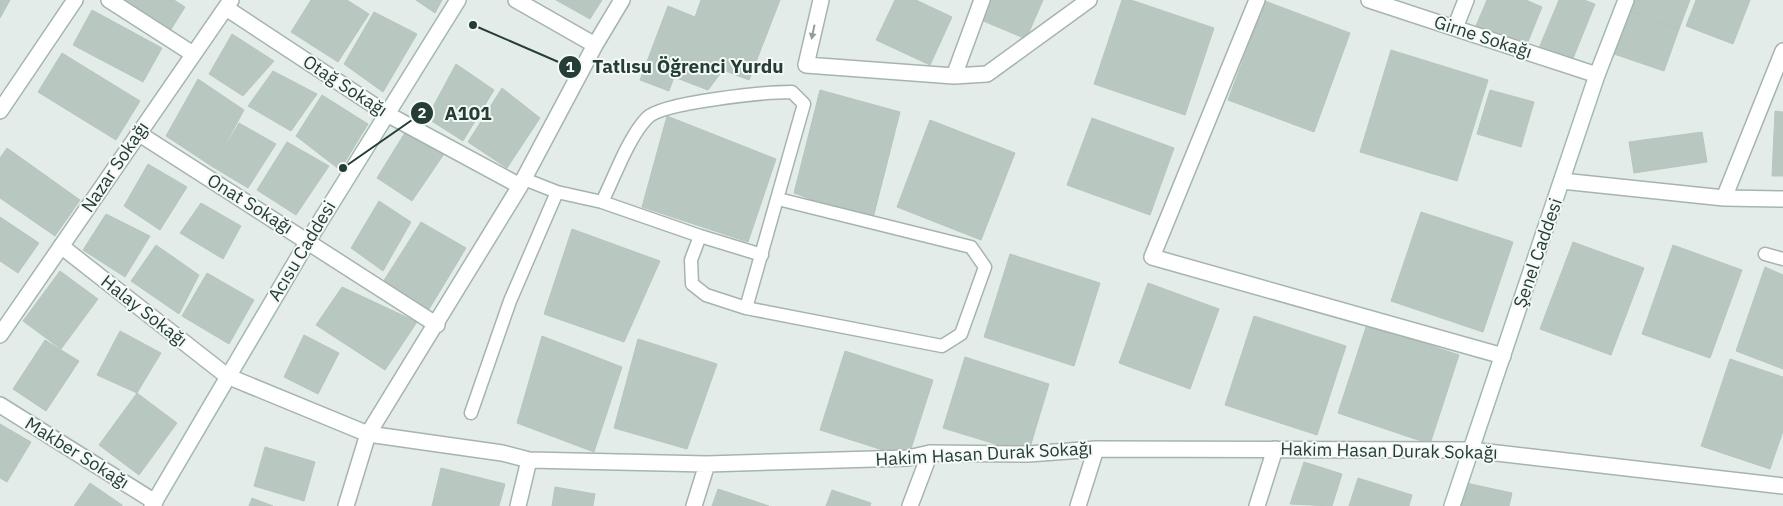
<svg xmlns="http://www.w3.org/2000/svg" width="1783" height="506" font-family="'IBM Plex Sans',sans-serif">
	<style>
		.building { fill: #b9c7c1; stroke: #b6c6bf }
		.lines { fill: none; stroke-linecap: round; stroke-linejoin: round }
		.lane-casing { stroke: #a6b4af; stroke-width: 15 }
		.street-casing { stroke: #a6b4af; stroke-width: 18 }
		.secondary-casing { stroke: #a2b8b0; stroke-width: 18 }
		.lane { stroke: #fff; stroke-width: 12 }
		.street { stroke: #fff; stroke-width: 15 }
		.secondary { stroke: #fff; stroke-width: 15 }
		.oneway { fill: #929e9a }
		.labels { text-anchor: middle; stroke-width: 4; stroke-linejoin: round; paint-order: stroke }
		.street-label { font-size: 18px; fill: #243d36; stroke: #f4f9f6 }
		.leader { fill: none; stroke: #243d36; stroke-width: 2 }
		.callout-dot { fill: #243d36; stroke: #f4f9f6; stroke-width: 2 }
		.mark-label { font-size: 15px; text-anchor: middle; font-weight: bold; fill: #fff }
		.callout-label { font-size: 19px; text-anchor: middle; font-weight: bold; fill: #243d36; stroke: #f4f9f6; stroke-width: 4; stroke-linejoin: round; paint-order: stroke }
	</style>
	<rect width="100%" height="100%" fill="#e3ece8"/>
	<!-- building -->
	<path class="building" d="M0,0H10L0,18Z
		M121,0H174L185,7L170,31Z
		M311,0H347L369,14L338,62L291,32Z
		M416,0H442L435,13Z
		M556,0H602L590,19Z
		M701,0H780L749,80L723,70L708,90L674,77L669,91L640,80L668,6L695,17Z
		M895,0H916L952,17L930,65L876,40Z
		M989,0H1043L1026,39L981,20Z
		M1122,0H1131L1214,28L1185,115L1094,84Z
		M1487,0H1526L1542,7L1525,49L1475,28Z
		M1559,0H1584L1595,4L1572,61L1539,48Z
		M1635,0H1690L1679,29L1630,11Z
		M1696,0H1750L1733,44L1686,26Z
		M1265,1L1350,33L1314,132L1228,100Z
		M92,10L162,48L143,82L73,45Z
		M1630,11L1679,29L1664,71L1614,54Z
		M374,12L417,34L383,92L344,64Z
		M232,34L274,61L243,96L209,74Z
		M1391,50L1488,80L1457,181L1360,152Z
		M62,53L140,101L116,140L38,92Z
		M456,64L494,90L463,141L427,118Z
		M273,71L317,94L291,131L248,106Z
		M198,79L244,110L213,167L166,136Z
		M502,88L540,118L507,168L468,142Z
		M820,90L900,112L872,222L794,193Z
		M1490,90L1534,102L1521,147L1477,134Z
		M322,95L368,124L340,170L296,136Z
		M1775,111L1783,112V176H1772Z
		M667,116L776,159L748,242L642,207Z
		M1092,118L1174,148L1150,215L1067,185Z
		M930,120L1015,153L981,240L897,207Z
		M239,123L276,144L248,188L213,167Z
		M406,131L444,154L412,201L377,178Z
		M1702,132L1707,162L1634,173L1629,142Z
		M287,142L329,166L296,215L257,190Z
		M7,148L80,200L55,236L0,198V158Z
		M148,164L187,187L160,230L124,206Z
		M379,201L411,222L383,271L351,248Z
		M201,203L241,226L223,259L180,233Z
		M1421,212L1513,242L1483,332L1391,301Z
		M106,214L150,236L125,277L83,250Z
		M0,217L39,243L18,273L0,261Z
		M421,222L466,248L428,311L383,282Z
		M572,229L660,261L624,342L544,314Z
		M1573,242L1644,268L1611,355L1540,329Z
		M156,245L199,275L179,314L131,281Z
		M1673,245L1742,270L1710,358L1642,334Z
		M1010,254L1100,283L1074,366L984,337Z
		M1765,267L1783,275V369L1736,351Z
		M60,271L98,299L61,349L23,321Z
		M207,273L254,300L229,344L182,316Z
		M1148,283L1219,309L1190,389L1119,363Z
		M342,287L417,322L385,370L316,325Z
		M1254,316L1346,346L1317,435L1225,405Z
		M1367,324L1459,355L1430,444L1338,413Z
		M120,331L161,353L137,393L97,375Z
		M304,335L339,353L318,394L284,377Z
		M542,336L622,367L594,452L517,423Z
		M638,339L717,364L687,449L614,428Z
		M45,340L79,361L46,411L13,389Z
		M845,351L933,380L908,458L820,430Z
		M965,357L1049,384L1028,454L943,428Z
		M1730,359L1783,377V431L1770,469L1701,446Z
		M137,393L177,423L139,475L99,445Z
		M0,424L31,442L7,482L0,478Z
		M265,447L315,462L304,501L254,486Z
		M1304,462L1342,474L1332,506L1290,504Z
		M441,468L505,484L499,506H432Z
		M1358,478L1412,495L1409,506H1349Z
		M90,483L122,505V506H74Z
		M1466,483L1512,493L1509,506H1461Z
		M555,487L595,494L593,506H552Z
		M718,489L769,506H712Z
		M832,490L871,503L870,506H826Z
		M252,498L273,506H249Z"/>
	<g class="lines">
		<!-- lane casing -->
		<g class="lane-casing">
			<path id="lane" d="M524,179L557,192L602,202C615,176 628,138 647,118C662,102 768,92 792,92L804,104L746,308L942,346L961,334L985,267L971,247L778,199
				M602,202L700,236L762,255
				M700,236L691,260L692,284L706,295L746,308
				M1765,254L1783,259
				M471,413L510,301L557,192"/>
		</g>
		<!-- street casing -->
		<g class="street-casing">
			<path id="street" d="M109,0L193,54
				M516,0L595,45
				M821,0L806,65L954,76L987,74L1089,0
				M1257,0L1152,257L1503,356
				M1369,0L1597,75
				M226,8L387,114L520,186
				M1455,28L1466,0
				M954,76L982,0
				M0,111L75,0
				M138,133L437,325
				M1562,181L1724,198L1783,199
				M1724,198L1783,51
				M61,246L227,376L368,434L502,453L529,460L707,464L908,458L930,453L1028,454L1096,449L1471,450L1783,486
				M0,335L231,0
				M0,405L155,502
				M346,506L368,434L520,186L595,45L622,0
				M518,506L529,460
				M694,506L707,464
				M910,506L930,453
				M1078,506L1096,449
				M1257,506L1275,449"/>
		</g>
		<!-- secondary casing -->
		<g class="secondary-casing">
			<path id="secondary" d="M152,506L308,241L458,0
				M1452,506L1597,75L1626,0"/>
		</g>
		<!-- lane -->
		<use href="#lane" class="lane"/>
		<!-- street -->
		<use href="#street" class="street"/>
		<!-- secondary -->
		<use href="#secondary" class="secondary"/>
	</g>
	<!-- one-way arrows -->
	<defs><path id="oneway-solid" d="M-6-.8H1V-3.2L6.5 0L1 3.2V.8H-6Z" transform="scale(1.25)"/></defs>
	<use class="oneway" href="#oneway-solid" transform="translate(813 32) rotate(102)"/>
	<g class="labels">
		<!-- street labels -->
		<g class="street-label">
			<text transform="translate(1483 37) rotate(18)" y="6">Girne Sokağı</text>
			<text transform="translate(345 86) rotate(33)" y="6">Otağ Sokağı</text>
			<text transform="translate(115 167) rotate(-56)" y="6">Nazar Sokağı</text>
			<text transform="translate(250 204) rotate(32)" y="6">Onat Sokağı</text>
			<text transform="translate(302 251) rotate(-59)" y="6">Acısu Caddesi</text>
			<text transform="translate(1538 253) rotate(-71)" y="6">Şenel Caddesi</text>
			<text transform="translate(144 311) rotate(38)" y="6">Halay Sokağı</text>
			<text transform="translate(1389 451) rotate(1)" y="6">Hakim Hasan Durak Sokağı</text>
			<text transform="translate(77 453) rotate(32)" y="6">Makber Sokağı</text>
			<text transform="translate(984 454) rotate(-3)" y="6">Hakim Hasan Durak Sokağı</text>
		</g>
	</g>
	<!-- callouts -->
	<path class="leader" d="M473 25L570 67M343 168L422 113"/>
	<g class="callout-dot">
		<circle cx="473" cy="25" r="5"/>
		<circle cx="343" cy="168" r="5"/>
		<circle cx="570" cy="67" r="12"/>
		<circle cx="422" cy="113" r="12"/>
	</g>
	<g class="mark-label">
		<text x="570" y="72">1</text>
		<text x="422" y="118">2</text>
	</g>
	<g class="callout-label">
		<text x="688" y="73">Tatlısu Öğrenci Yurdu</text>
		<text x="468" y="120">A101</text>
	</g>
</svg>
